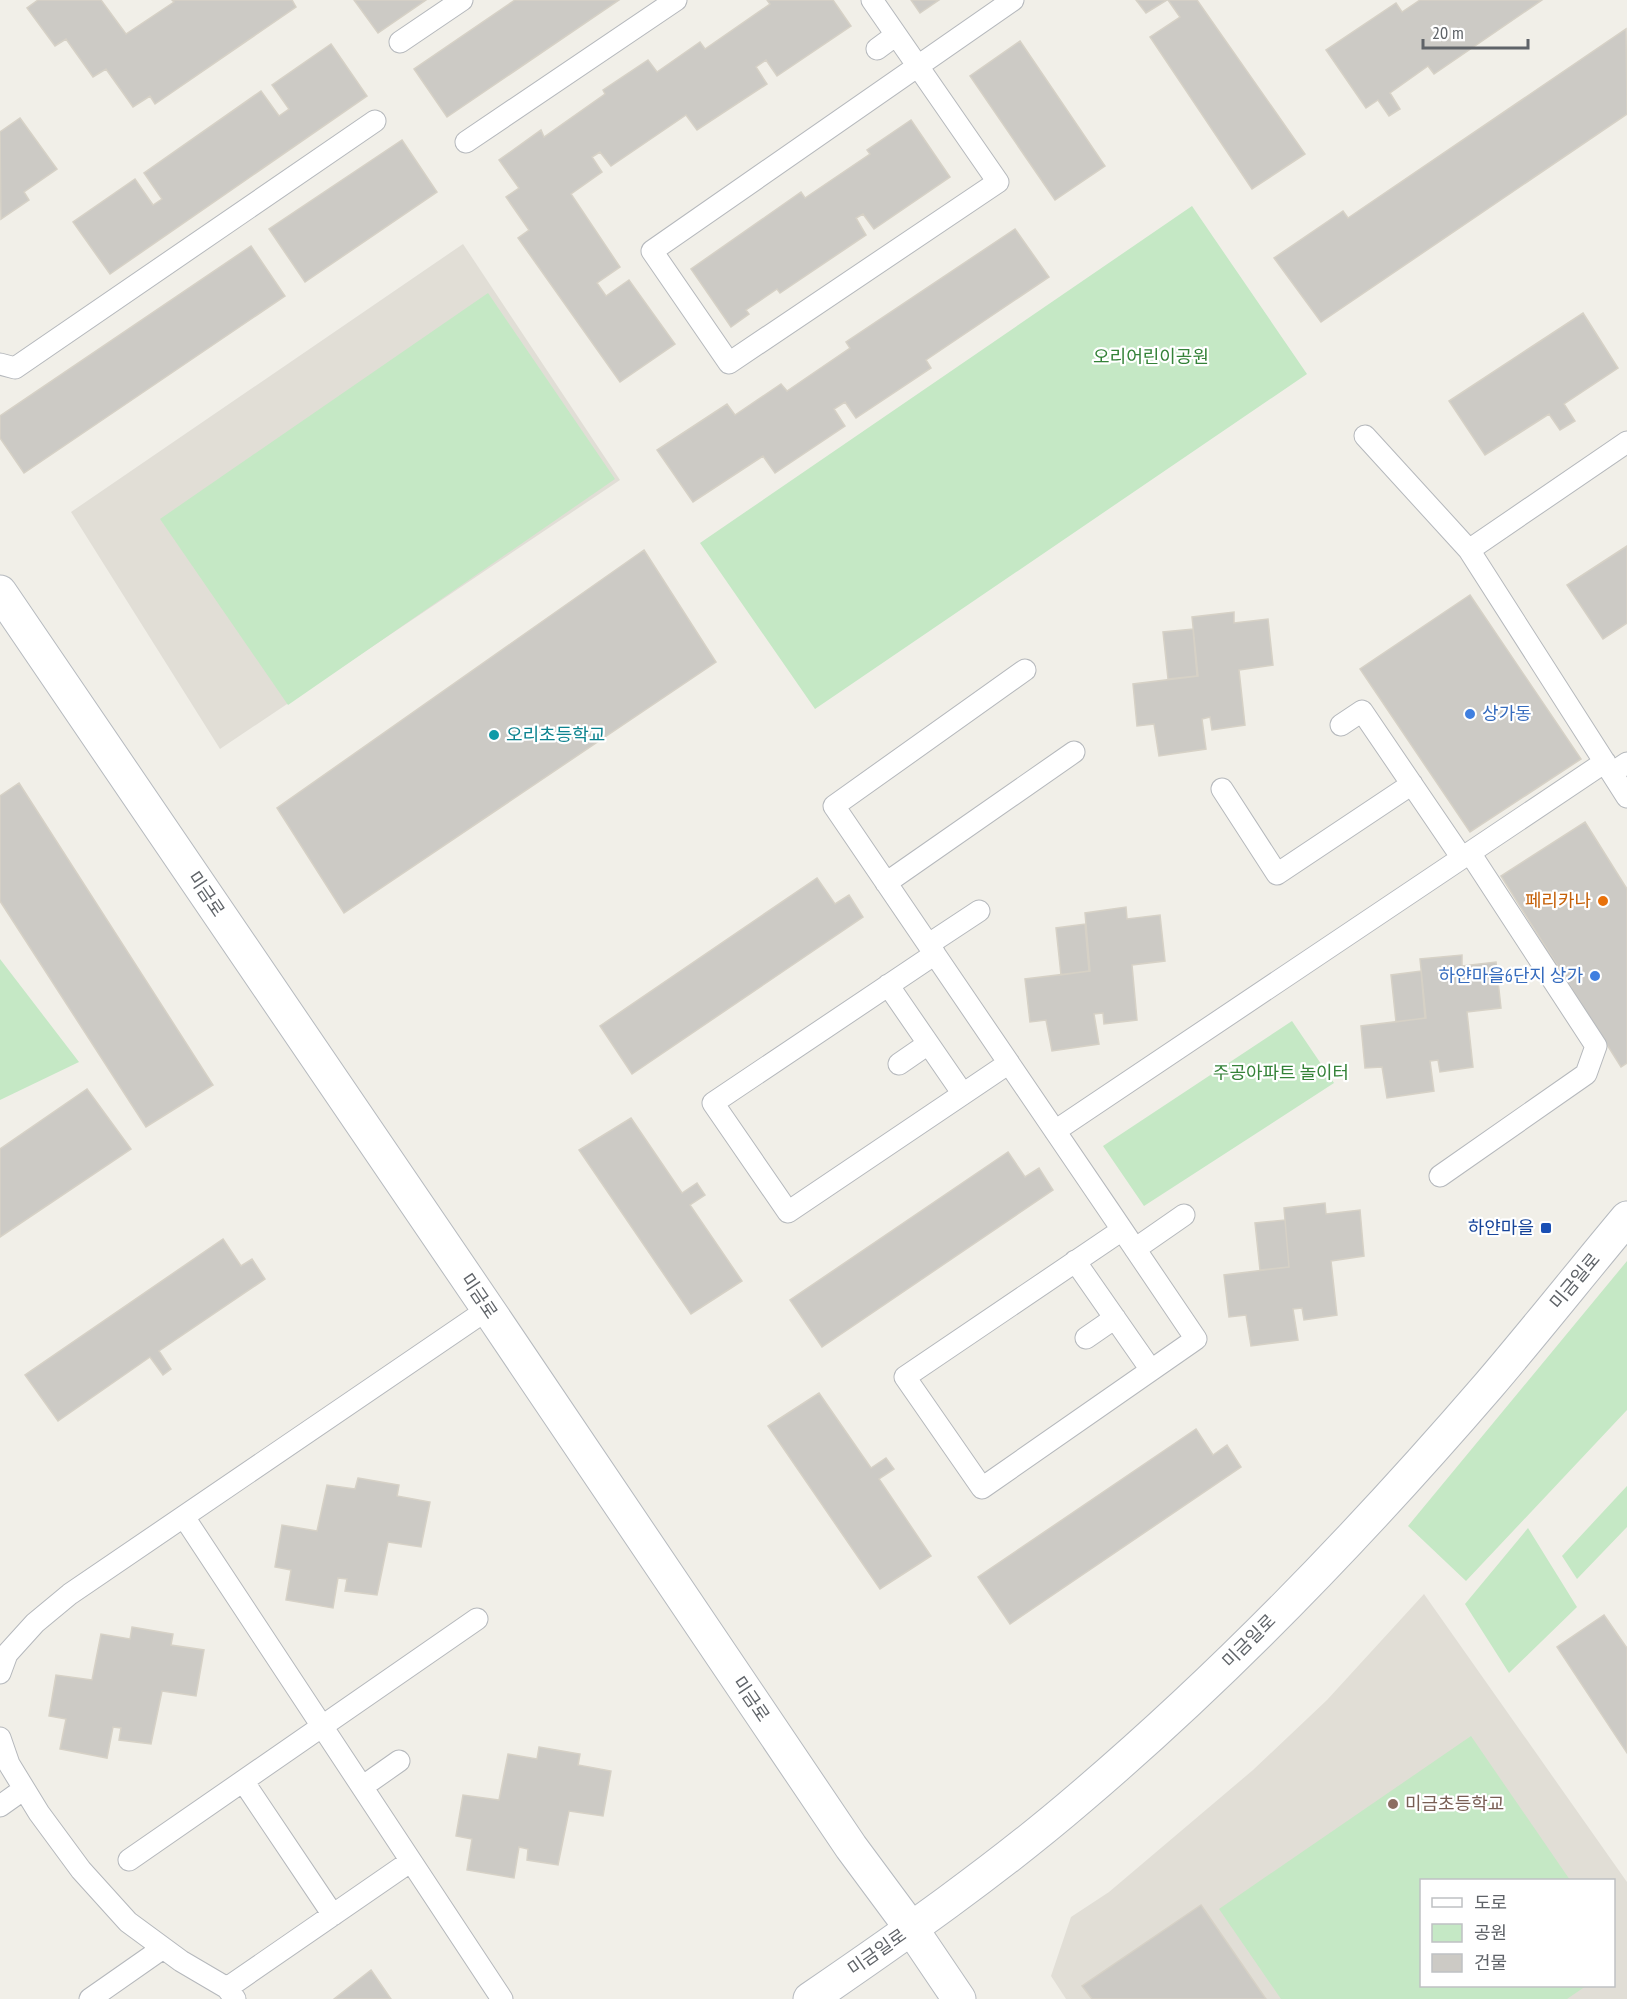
<svg xmlns="http://www.w3.org/2000/svg" width="1627" height="1999" font-family="'PT Sans Narrow','Noto Sans KR',sans-serif">
	<style>
		.education { fill: #e1ded6; fill-rule: evenodd }
		.green { fill: #c5e8c5 }
		.building { fill: #cccac5; stroke: #d6d1c6; stroke-width: 1.5 }
		.lines { fill: none; stroke-linecap: round; stroke-linejoin: round }
		.lane-casing { stroke: #b5b8bc; stroke-width: 23 }
		.secondary-casing { stroke: #b6babf; stroke-width: 35 }
		.lane { stroke: #fff; stroke-width: 21 }
		.secondary { stroke: #fff; stroke-width: 33 }
		.shop-dot { fill: #3f7fe0; stroke: #fff; stroke-width: 2 }
		.culture-dot { fill: #0f9aa8; stroke: #fff; stroke-width: 2 }
		.food-dot { fill: #e8710a; stroke: #fff; stroke-width: 2 }
		.transit-dot { fill: #1a4fb4; stroke: #fff; stroke-width: 2 }
		.education-dot { fill: #8d6e63; stroke: #fff; stroke-width: 2 }
		.labels { text-anchor: middle; stroke-width: 4.5; stroke-linejoin: round; paint-order: stroke }
		.park-label { font-size: 18px; fill: #348238; stroke: #fff }
		.shop-label { font-size: 18px; fill: #366cbe; stroke: #fff; text-anchor: start }
		.culture-label { font-size: 18px; fill: #0d838f; stroke: #fff; text-anchor: start }
		.street-label { font-size: 18px; fill: #5f6368; stroke: #fff }
		.food-label { font-size: 18px; fill: #c56008; stroke: #fff; text-anchor: end }
		.transit-label { font-size: 18px; fill: #164399; stroke: #fff; text-anchor: end }
		.education-label { font-size: 18px; fill: #785e54; stroke: #fff; text-anchor: start }
	</style>
	<rect width="100%" height="100%" fill="#f1efe8"/>
	<!-- education -->
	<path class="education" d="M463,244L620,480L220,749L71,512Z
		M1424,1594L1627,1882V1999H1066L1051,1976L1071,1917L1109,1892L1253,1770L1327,1700ZM1422,1880H1614V1986H1422Z"/>
	<!-- green -->
	<path class="green" d="M1192,206L1307,374L815,709L700,543Z
		M488,293L615,479L288,705L160,519Z
		M0,959L79,1062L0,1100Z
		M1292,1021L1334,1083L1144,1206L1103,1146Z
		M1627,1261V1410L1466,1581L1408,1526Z
		M1627,1486V1527L1577,1579L1562,1556Z
		M1528,1528L1577,1607L1509,1673L1465,1604Z
		M1471,1736L1570,1880H1422V1986H1586L1567,1999H1281L1219,1909Z"/>
	<!-- building -->
	<path class="building" d="M38,0H101L126,34L174,2L172,0H292L296,7L155,104L150,96L133,107L106,69L93,77L66,39L55,46L27,8Z
		M354,0H426L378,33Z
		M515,0H619L447,117L414,69Z
		M767,0H833L851,26L777,76L766,60L756,67L767,84L697,130L686,115L611,166L600,152L592,157L602,172L571,194L620,267L597,283L606,296L629,280L675,344L620,382L518,238L529,230L506,197L519,188L499,160L541,130L544,137L605,94L603,90L648,60L657,72L700,42L705,49L770,4Z
		M911,0H939L920,13Z
		M1136,0H1167L1146,13Z
		M1168,0H1197L1305,154L1252,189L1150,37L1180,17Z
		M1420,0H1542L1434,74L1428,66L1390,93L1400,109L1389,116L1378,100L1366,108L1326,50L1396,3L1402,12Z
		M1626,29L1627,114L1321,322L1274,258L1343,211L1348,218Z
		M1020,41L1105,166L1055,200L970,76Z
		M331,44L367,96L110,274L73,222L135,179L153,205L162,199L144,173L261,91L279,116L289,109L272,85Z
		M20,118L57,169L24,192L29,200L1,219L0,132Z
		M911,120L950,177L874,229L863,214L856,218L866,235L780,293L777,289L746,310L749,314L731,327L691,269L801,192L805,198L870,154L867,150Z
		M402,140L437,192L305,282L269,229Z
		M1015,229L1049,277L926,360L931,368L856,418L845,402L834,409L845,426L775,473L763,456L693,502L657,450L727,404L735,415L781,384L787,391L850,348L846,342Z
		M251,246L285,296L24,473L0,438V416Z
		M1583,313L1618,368L1564,404L1575,421L1560,430L1549,414L1485,455L1449,401Z
		M1627,546V623L1603,639L1567,585Z
		M644,550L716,662L344,913L277,808Z
		M1470,595L1581,759L1470,832L1360,669Z
		M1234,612V623L1268,619L1273,665L1239,670L1245,725L1212,730L1210,717L1202,719L1206,749L1159,756L1154,724L1137,726L1133,684L1198,676L1192,617Z
		M1193,629L1197,676L1168,679L1163,632Z
		M19,783L213,1085L146,1127L0,901V796Z
		M1585,822L1627,889V1063L1621,1067L1501,876Z
		M817,878L835,904L849,895L863,917L632,1074L600,1026Z
		M1126,907L1127,919L1160,915L1165,961L1132,965L1137,1020L1104,1024L1103,1013L1094,1014L1099,1044L1052,1051L1046,1020L1030,1022L1025,979L1090,971L1085,913Z
		M1085,924L1089,971L1061,975L1056,928Z
		M1462,955V966L1496,962L1501,1008L1467,1012L1473,1067L1440,1072L1438,1060L1430,1061L1434,1091L1387,1098L1382,1067L1365,1068L1361,1026L1426,1018L1420,959Z
		M1421,971L1425,1018L1396,1022L1391,975Z
		M87,1089L131,1149L0,1237V1149Z
		M631,1118L682,1193L697,1183L705,1195L690,1205L742,1281L691,1314L579,1150Z
		M1008,1152L1025,1177L1039,1168L1053,1190L822,1347L790,1300Z
		M1325,1203L1326,1214L1360,1210L1364,1256L1331,1261L1337,1315L1304,1320L1302,1308L1293,1309L1298,1340L1251,1346L1246,1315L1229,1317L1224,1275L1289,1267L1284,1208Z
		M1285,1220L1289,1267L1260,1270L1255,1223Z
		M223,1239L241,1266L252,1259L265,1279L159,1351L171,1369L163,1375L150,1357L58,1421L25,1375Z
		M819,1393L871,1468L886,1458L894,1469L879,1479L931,1556L880,1589L768,1426Z
		M1196,1429L1213,1455L1227,1445L1241,1467L1010,1624L978,1577Z
		M358,1478L399,1485L397,1496L430,1502L421,1547L388,1542L377,1595L345,1591L347,1579L338,1578L333,1608L286,1600L291,1570L275,1567L282,1525L317,1531L327,1485L355,1489Z
		M1604,1615L1627,1648V1753L1557,1647Z
		M132,1627L173,1634L171,1645L204,1650L196,1696L162,1691L151,1744L119,1740L121,1728L113,1727L107,1758L60,1749L66,1719L49,1716L56,1675L92,1680L101,1634L130,1639Z
		M539,1747L580,1754L578,1765L611,1771L603,1816L569,1811L558,1865L527,1860L528,1849L519,1847L514,1878L467,1870L472,1839L456,1836L463,1795L499,1800L508,1754L537,1759Z
		M1201,1905L1266,1999H1092L1082,1986Z
		M371,1970L391,1999H334Z"/>
	<g class="lines">
		<!-- lane casing -->
		<g class="lane-casing">
			<path id="lane" d="M872,0L998,182L729,363L652,251L1013,0
				M400,42L462,0
				M877,49L896,35
				M466,142L676,0
				M0,364L15,368L375,121
				M1365,436L1469,550L1627,797
				M1469,550L1627,442
				M1025,670L834,806C955,984 1076,1161 1196,1339L982,1488L905,1377L1122,1230
				M1341,725L1362,711L1462,858
				M1612,773L1627,763
				M1222,789L1277,874L1412,784
				M886,883L1074,752
				M929,944L979,911
				M935,954L713,1103L788,1212L1009,1063
				M888,985L963,1094
				M899,1064L928,1044
				M1055,1131L1605,762
				M1440,1176L1586,1074L1596,1046L1470,853
				M1135,1249L1184,1215
				M1075,1261L1151,1370
				M1086,1338L1115,1318
				M184,1517L502,1999
				M0,1673L7,1654L35,1623L70,1594L488,1309
				M0,1738L9,1764L39,1813L81,1870L128,1922L181,1961L227,1988L235,1999
				M243,1781L333,1915
				M362,1787L399,1761
				M0,1806L24,1789
				M129,1860L477,1619
				M227,1988L411,1861
				M90,1999L163,1948"/>
		</g>
		<!-- secondary casing -->
		<g class="secondary-casing">
			<path id="secondary" d="M0,592L488,1309L851,1847L911,1928L959,1999
				M810,1999C902,1936 995,1871 1080,1798C1226,1674 1364,1530 1489,1385C1536,1330 1581,1273 1627,1218"/>
		</g>
		<!-- lane -->
		<use href="#lane" class="lane"/>
		<!-- secondary -->
		<use href="#secondary" class="secondary"/>
	</g>
	<!-- markers -->
	<g class="shop-dot">
		<circle cx="1470" cy="714" r="6"/>
		<circle cx="1595" cy="976" r="6"/>
	</g>
	<circle class="culture-dot" cx="494" cy="735" r="6"/>
	<circle class="food-dot" cx="1603" cy="901" r="6"/>
	<rect class="transit-dot" x="1540" y="1222" width="12" height="12" rx="3"/>
	<circle class="education-dot" cx="1393" cy="1804" r="6"/>
	<g class="labels">
		<!-- park labels -->
		<g class="park-label">
			<text x="1151" y="363">오리어린이공원</text>
			<text x="1281" y="1079">주공아파트 놀이터</text>
		</g>
		<!-- shop labels -->
		<g class="shop-label">
			<text x="1482" y="720">상가동</text>
			<text x="1583" y="982" text-anchor="end">하얀마을6단지 상가</text>
		</g>
		<!-- culture labels -->
		<g class="culture-label">
			<text x="506" y="741">오리초등학교</text>
		</g>
		<!-- street labels -->
		<g class="street-label">
			<text transform="translate(206 894) rotate(56)" y="6">미금로</text>
			<text transform="translate(1575 1281) rotate(-50)" y="6">미금일로</text>
			<text transform="translate(479 1296) rotate(56)" y="6">미금로</text>
			<text transform="translate(1249 1641) rotate(-45)" y="6">미금일로</text>
			<text transform="translate(751 1699) rotate(56)" y="6">미금로</text>
			<text transform="translate(877 1952) rotate(-35)" y="6">미금일로</text>
		</g>
		<!-- food labels -->
		<g class="food-label">
			<text x="1591" y="907">페리카나</text>
		</g>
		<!-- transit labels -->
		<g class="transit-label">
			<text x="1534" y="1234">하얀마을</text>
		</g>
		<!-- education labels -->
		<g class="education-label">
			<text x="1405" y="1810">미금초등학교</text>
		</g>
	</g>
	<!-- legend -->
	<rect x="1420" y="1879" width="195" height="108" fill="#ffffff" stroke="#bfc1c3" stroke-width="1.5"/>
	<rect x="1432" y="1898" width="30" height="9" fill="#ffffff" stroke="#bfc1c3" stroke-width="1.5"/>
	<text x="1474" y="1909" font-size="18" fill="#5f6368">도로</text>
	<rect x="1432" y="1924" width="30" height="18" fill="#c5e8c5" stroke="#bfc1c3" stroke-width="1.5"/>
	<text x="1474" y="1939" font-size="18" fill="#5f6368">공원</text>
	<rect x="1432" y="1954" width="30" height="18" fill="#cccac5" stroke="#bfc1c3" stroke-width="1.5"/>
	<text x="1474" y="1969" font-size="18" fill="#5f6368">건물</text>
	<!-- scale -->
	<path d="M1423 39v9h105v-9" fill="none" stroke="#5f6368" stroke-width="3"/>
	<text x="1432" y="39" font-size="18" fill="#5f6368" stroke="#ffffff" stroke-width="4.5" paint-order="stroke">20 m</text>
</svg>
